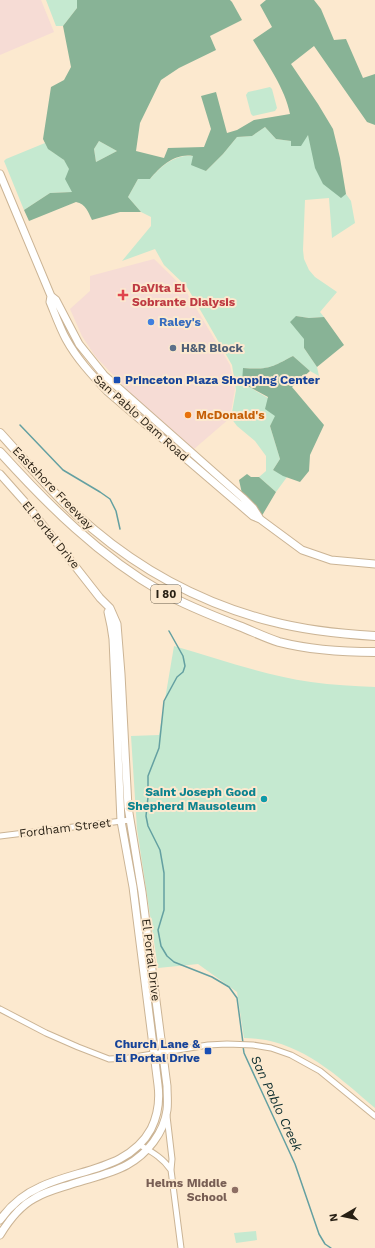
<svg xmlns="http://www.w3.org/2000/svg" width="375" height="1248" font-family="'Work Sans',sans-serif">
	<style>
		.commercial { fill: #f6dcd5 }
		.green { fill: #c5e9d0 }
		.forest { fill: #88b396; fill-rule: evenodd }
		.lines { fill: none; stroke-linecap: round; stroke-linejoin: round }
		.stream { stroke: #64a0a1; stroke-width: 1.5 }
		.minor-casing { stroke: #cbb495; stroke-width: 7 }
		.major-casing { stroke: #cbb495; stroke-width: 9 }
		.highway-casing { stroke: #cbb495; stroke-width: 10 }
		.minor { stroke: #fff; stroke-width: 5 }
		.major { stroke: #fff; stroke-width: 7 }
		.highway { stroke: #fff; stroke-width: 8 }
		.health-dot { fill: #e0444e; stroke: #fce9cf; stroke-width: 1.5 }
		.shop-dot { fill: #3f7fe0; stroke: #fce9cf; stroke-width: 1.5 }
		.service-dot { fill: #5c6f8a; stroke: #fce9cf; stroke-width: 1.5 }
		.transit-dot { fill: #1a4fb4; stroke: #fce9cf; stroke-width: 1.5 }
		.food-dot { fill: #e8710a; stroke: #fce9cf; stroke-width: 1.5 }
		.culture-dot { fill: #0f9aa8; stroke: #fce9cf; stroke-width: 1.5 }
		.education-dot { fill: #8d6e63; stroke: #fce9cf; stroke-width: 1.5 }
		.labels { text-anchor: middle; stroke-width: 4; stroke-linejoin: round; paint-order: stroke }
		.shield { fill: #fce9cf; stroke: #675c4b; stroke-width: 1 }
		.shield-label { font-size: 11px; font-weight: bold; fill: #271f13 }
		.health-label { font-size: 12px; font-weight: bold; fill: #be3a42; stroke: #fce9cf; text-anchor: start }
		.shop-label { font-size: 12px; font-weight: bold; fill: #366cbe; stroke: #fce9cf; text-anchor: start }
		.service-label { font-size: 12px; font-weight: bold; fill: #4e5e75; stroke: #fce9cf; text-anchor: start }
		.transit-label { font-size: 12px; font-weight: bold; fill: #164399; stroke: #fce9cf; text-anchor: start }
		.food-label { font-size: 12px; font-weight: bold; fill: #c56008; stroke: #fce9cf; text-anchor: start }
		.street-label { font-size: 12px; fill: #271f13; stroke: #fce9cf }
		.culture-label { font-size: 12px; font-weight: bold; fill: #0d838f; stroke: #fce9cf; text-anchor: end }
		.education-label { font-size: 12px; font-weight: bold; fill: #785e54; stroke: #fce9cf; text-anchor: end }
		.water-label { font-size: 13px; font-style: italic; fill: #0f2f30; stroke: #fce9cf }
	</style>
	<rect width="100%" height="100%" fill="#fce9cf"/>
	<!-- commercial -->
	<path class="commercial" d="M0,0H41L54,32L0,55Z
		M154,259L184,288L230,365L235,389L230,418L194,449L135,398L95,356L82,336L70,309L90,291V276Z"/>
	<!-- green -->
	<path class="green" d="M46,0H77V8L63,26H56Z
		M270,87L272,89L277,108L275,111L253,116L251,114L246,95L248,92Z
		M265,127L276,139L291,141V146L308,134L311,146L340,197L346,194L351,201L355,223L332,238L329,198L305,200L303,250L304,259L309,270L315,277L337,292L320,312L324,317L309,318L296,316L305,339L304,348L317,367L319,376L310,371L293,356C272,367 269,370 244,368L242,383L268,398L276,416L270,426L280,459L273,470L287,477L276,492L259,477L266,471V456L255,441L237,426L231,418L236,390L232,365L187,287L164,265L155,249L122,261L151,226V217L141,212L128,197L138,179H150C161,166 175,154 193,156L206,171L223,154L237,137L252,136Z
		M99,141L117,151L96,162L94,149Z
		M45,143C49,152 56,153 63,159C72,167 71,181 72,192L50,193L24,210L4,161L6,159Z
		M174,646C219,659 264,675 311,682C332,685 354,686 375,687V1108C342,1080 310,1049 266,1040C259,1039 251,1038 244,1038L237,992L198,964L158,968L137,829L131,736L159,735Z
		M256,1231L257,1240L236,1243L234,1233Z"/>
	<!-- forest -->
	<path class="forest" d="M77,0H230L232,2L242,20L210,36L216,50L179,68L161,80L140,123L136,151L164,158L168,148L204,147L211,129L201,96L216,92L227,133L237,130L254,120L290,114C285,88 266,62 253,40L272,27L260,5L266,0H314L321,9L334,40L346,39L363,78L375,74V125L367,122L314,46L291,64L318,104L333,129L340,158L346,194L341,198L323,184L315,168L308,135L301,146H291V141L276,139L265,127L252,136L237,137L223,154L206,171L191,165L193,156C175,153 161,166 150,179H138L128,197L141,212H120L92,220C88,212 86,204 76,202L29,221L24,210L50,193L72,192L65,179L69,169L64,160L48,149L43,139L51,87L64,80L71,67L63,26L77,8ZM99,141L117,151L96,162L94,149Z
		M296,316L309,318L324,317L344,345L317,367L304,348V339L290,322Z
		M293,356L310,371L292,387L324,425L310,455L309,471L300,482L283,476L273,470L280,459L270,426L275,416L265,409L268,397L242,383L243,368C269,370 272,367 293,356Z
		M247,474L251,477H259L276,492L260,519L243,498L239,480Z"/>
	<g class="lines">
		<!-- stream -->
		<path class="stream" d="M20,425L63,470L100,492L110,499L116,511L120,529
			M169,631L183,656L185,666L183,672L177,677L164,701L159,748L148,776V797L146,816L148,826L160,850L164,873V910L158,930L161,946L167,956L174,962L212,977L229,987L237,998L243,1043
			M243,1046L244,1053L295,1164L319,1234L325,1244L331,1248"/>
		<!-- minor casing -->
		<g class="minor-casing">
			<path id="minor" d="M0,836L130,820
				M0,1009L46,1033L78,1047L109,1059L128,1058L208,1045L227,1044L253,1045L271,1048L291,1055L320,1071L375,1116
				M167,1116L172,1159L171,1170L181,1248
				M140,1145C152,1152 163,1158 171,1170"/>
		</g>
		<!-- major casing -->
		<g class="major-casing">
			<path id="major" d="M0,174L51,296L56,300L79,344L104,375L243,498L253,508L260,519L302,550L331,560L375,564
				M51,296L50,302C55,314 60,328 66,339C77,359 92,375 107,391L253,516L260,519
				M0,474L24,501L100,598L110,608L117,624L121,674L128,807L142,892L167,1086C167,1094 168,1102 167,1110C164,1133 147,1154 127,1165C111,1174 90,1178 72,1184C60,1188 47,1191 35,1198C20,1206 9,1220 0,1235
				M0,1220C10,1206 24,1194 40,1187C77,1169 129,1170 151,1129C158,1115 160,1101 158,1085L133,887L121,821L113,639L111,626L108,612"/>
		</g>
		<!-- highway casing -->
		<g class="highway-casing">
			<path id="highway" d="M0,433C30,466 59,501 93,529C144,572 205,604 270,621C304,630 340,634 375,636
				M0,452C48,505 99,556 162,592C187,606 213,616 239,626C252,631 266,638 279,642C310,650 343,652 375,652"/>
		</g>
		<!-- minor -->
		<use href="#minor" class="minor"/>
		<!-- major -->
		<use href="#major" class="major"/>
		<!-- highway -->
		<use href="#highway" class="highway"/>
	</g>
	<!-- markers -->
	<path class="health-dot" d="M121 289h4v4h4v4h-4v4h-4v-4h-4v-4h4z"/>
	<circle class="shop-dot" cx="151" cy="322" r="4"/>
	<circle class="service-dot" cx="173" cy="348" r="4"/>
	<g class="transit-dot">
		<rect x="113" y="376" width="8" height="8" rx="2"/>
		<rect x="204" y="1047" width="8" height="8" rx="2"/>
	</g>
	<circle class="food-dot" cx="188" cy="415" r="4"/>
	<circle class="culture-dot" cx="264" cy="799" r="4"/>
	<circle class="education-dot" cx="235" cy="1190" r="4"/>
	<g class="labels">
		<!-- shield labels -->
		<rect class="shield" x="151" y="585" width="30" height="18" rx="3"/>
		<g class="shield-label">
			<text x="166" y="598">I 80</text>
		</g>
		<!-- health labels -->
		<g class="health-label">
			<text x="132" y="292">DaVita El<tspan x="132" dy="14">Sobrante Dialysis</tspan></text>
		</g>
		<!-- shop labels -->
		<g class="shop-label">
			<text x="159" y="326">Raley's</text>
		</g>
		<!-- service labels -->
		<g class="service-label">
			<text x="181" y="352">H&amp;R Block</text>
		</g>
		<!-- transit labels -->
		<g class="transit-label">
			<text x="125" y="384">Princeton Plaza Shopping Center</text>
			<text x="200" y="1048" text-anchor="end">Church Lane &amp;<tspan x="200" dy="14">El Portal Drive</tspan></text>
		</g>
		<!-- food labels -->
		<g class="food-label">
			<text x="196" y="419">McDonald's</text>
		</g>
		<!-- street labels -->
		<g class="street-label">
			<text transform="translate(141 418) rotate(42)" y="4">San Pablo Dam Road</text>
			<text transform="translate(53 488) rotate(46)" y="4">Eastshore Freeway</text>
			<text transform="translate(51 535) rotate(51)" y="4">El Portal Drive</text>
			<text transform="translate(65 828) rotate(-7)" y="4">Fordham Street</text>
			<text transform="translate(151 960) rotate(83)" y="4">El Portal Drive</text>
		</g>
		<!-- culture labels -->
		<g class="culture-label">
			<text x="256" y="796">Saint Joseph Good<tspan x="256" dy="14">Shepherd Mausoleum</tspan></text>
		</g>
		<!-- education labels -->
		<g class="education-label">
			<text x="227" y="1187">Helms Middle<tspan x="227" dy="14">School</tspan></text>
		</g>
		<!-- water labels -->
		<g class="water-label">
			<text transform="translate(277 1103) rotate(65)" y="5">San Pablo Creek</text>
		</g>
	</g>
	<!-- north arrow -->
	<g transform="translate(343 1216) rotate(261)" stroke="#fce9cf" stroke-width="3" paint-order="stroke">
	<path d="M0-3L7 15L0 10L-7 15Z" fill="#271f13"/>
	<text y="-6" font-size="11" font-weight="bold" text-anchor="middle" fill="#271f13">N</text>
	</g>
</svg>
